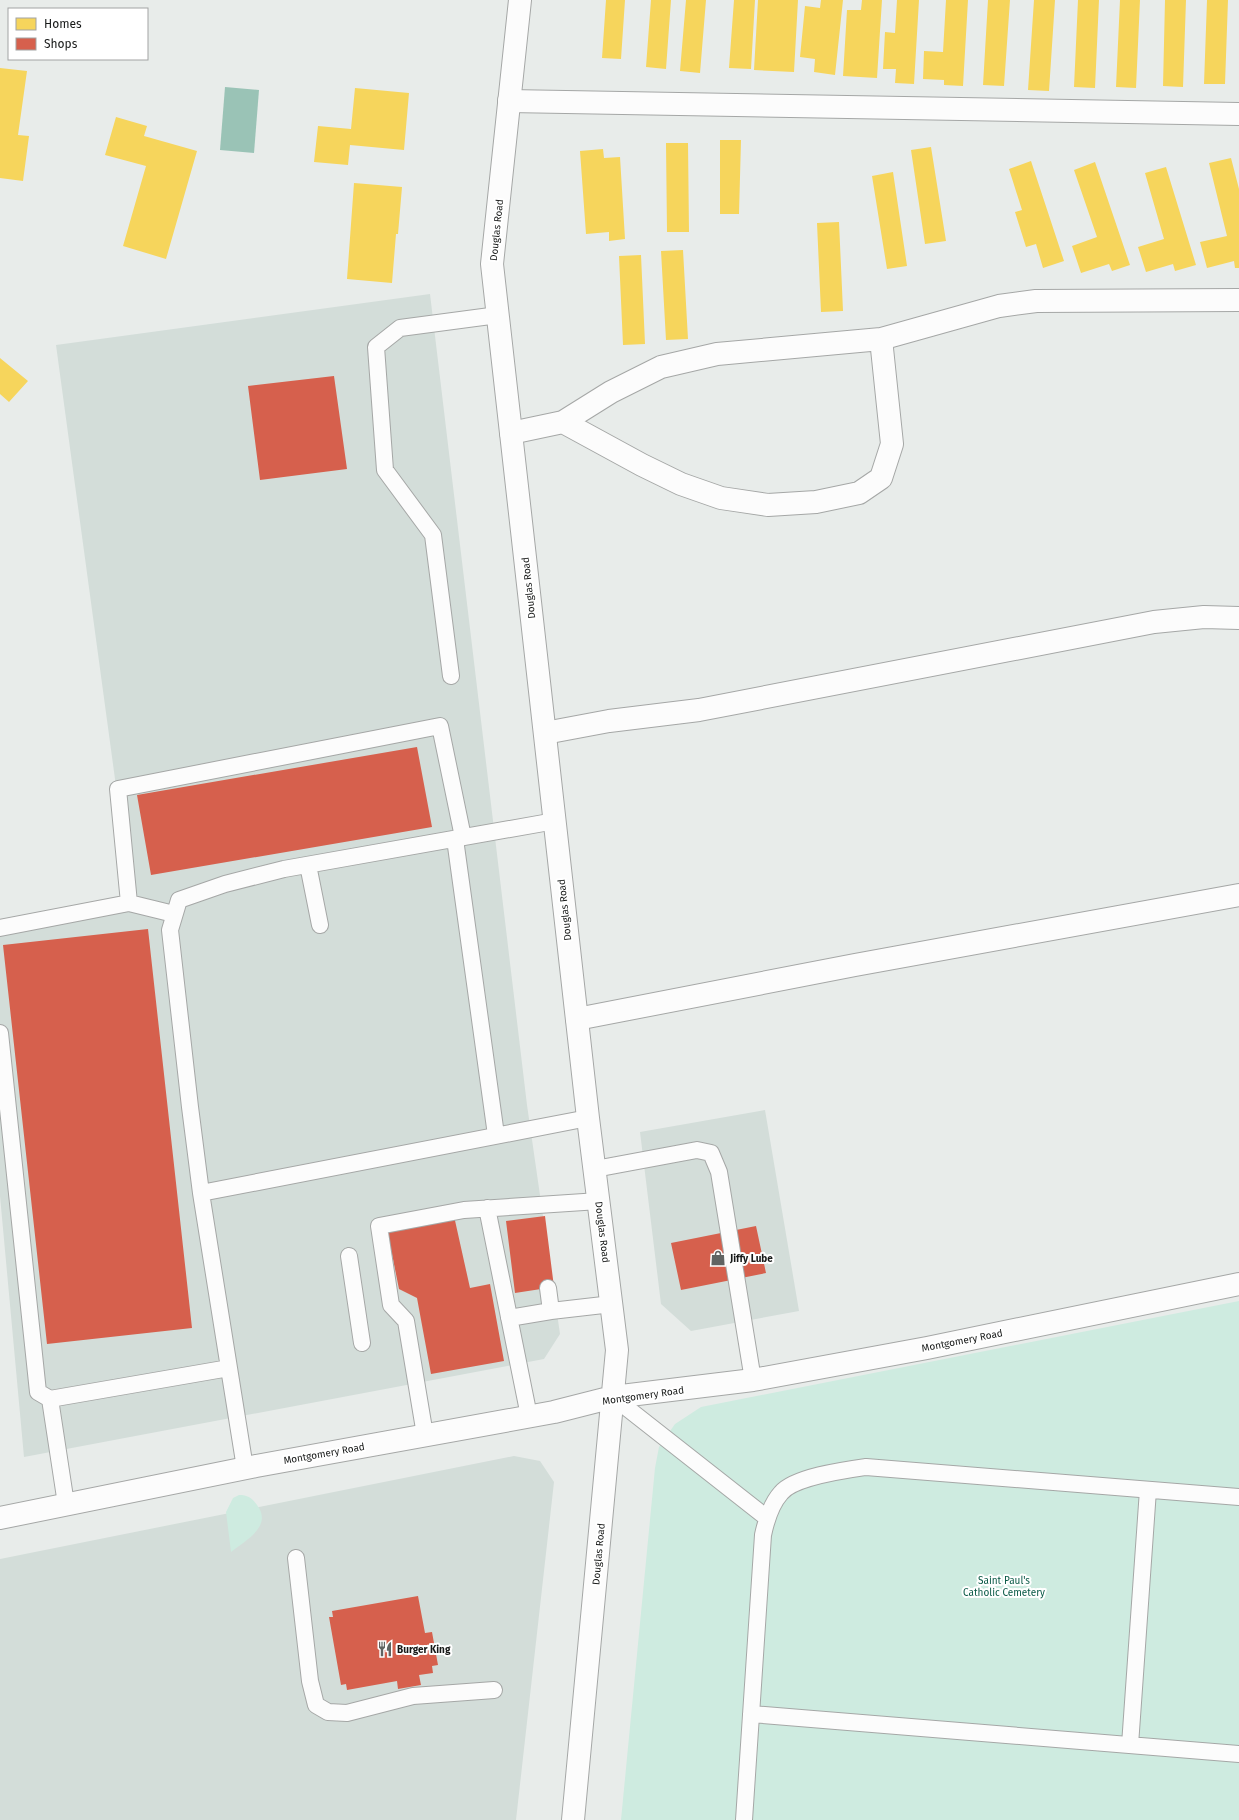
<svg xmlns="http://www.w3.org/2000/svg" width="1239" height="1820" font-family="'Fira Sans',sans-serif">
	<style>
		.built { fill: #d3ddd9 }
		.green { fill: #ceebe0 }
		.water { fill: #9ac3b6 }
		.homes { fill: #f6d55c }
		.shops { fill: #d6604d }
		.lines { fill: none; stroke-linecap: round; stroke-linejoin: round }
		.service-casing { stroke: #a5a7a6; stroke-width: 18 }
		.minor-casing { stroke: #a5a7a6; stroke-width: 24 }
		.tertiary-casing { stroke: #a5a7a6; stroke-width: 24 }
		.service { stroke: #fcfcfc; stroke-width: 16 }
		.minor { stroke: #fcfcfc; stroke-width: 22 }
		.tertiary { stroke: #fcfcfc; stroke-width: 22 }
		.labels { text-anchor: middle; stroke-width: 4; stroke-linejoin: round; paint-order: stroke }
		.street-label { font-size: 10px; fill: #171918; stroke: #fff }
		.poi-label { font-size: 10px; font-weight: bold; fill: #171918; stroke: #fff; text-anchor: start }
		.park-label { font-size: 10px; fill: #095946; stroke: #fff }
	</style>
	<rect width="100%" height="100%" fill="#e8ecea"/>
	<!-- built -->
	<path class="built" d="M430,294L527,1105L560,1334L544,1359L24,1457L0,1196V922L132,904L56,345Z
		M765,1110L799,1311L691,1331L661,1304L640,1132Z
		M514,1456L540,1461L554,1482L516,1820H0V1559Z"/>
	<!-- green -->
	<path class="green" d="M1239,1301V1820H621L655,1468L659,1447L675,1424L701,1407Z
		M239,1495C248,1495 252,1498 257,1505C273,1526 246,1540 231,1552L226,1512L233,1498Z"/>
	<!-- water -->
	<path class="water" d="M225,87L259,90L254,153L220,150Z"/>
	<!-- homes -->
	<path class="homes" d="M606,0H625L621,59L602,58Z
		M651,0H671L666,69L646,67Z
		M686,0H706L700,73L680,71Z
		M734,0H755L751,69L729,68Z
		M758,0H798L794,72L754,70Z
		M821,0H843L835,75L814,72L815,59L800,57L805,6L820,8Z
		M862,0H882L877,78L843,76L847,10H861Z
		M897,0H919L914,84L895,83L896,69H883L885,32L895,33Z
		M946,0H968L963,86L944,85V80L923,79L924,51L943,52Z
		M988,0H1010L1004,86L983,85Z
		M1034,0H1055L1049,91L1028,90Z
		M1078,0H1099L1095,88L1074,87Z
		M1120,0H1140L1136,88L1116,87Z
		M1165,0H1186L1183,87L1163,86Z
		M1207,0H1228L1225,84H1204Z
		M0,68L27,71L18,135L29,136L23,181L0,178Z
		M355,88L409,93L404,150L350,145L348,165L314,162L318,126L351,129Z
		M116,117L147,126L144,136L197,151L166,259L123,246L146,166L105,155Z
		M720,140H741L739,214H720Z
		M666,143H688L689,232H667Z
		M931,147L946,241L925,244L911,150Z
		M603,149L604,158L620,157L625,239L609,241V232L586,234L580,151Z
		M1231,158L1239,189V268H1235L1234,261L1207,268L1200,242L1227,236L1209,163Z
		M1031,161L1064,261L1043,268L1036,244L1026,247L1015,212L1022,210L1009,169Z
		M1095,162L1130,265L1112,271L1109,264L1081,273L1072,246L1097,237L1074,170Z
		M1166,167L1196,265L1175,271L1173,264L1146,272L1138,247L1164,239L1145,173Z
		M893,172L907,266L887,269L872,176Z
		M354,183L402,187L398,234H396L392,283L347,279Z
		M839,222L843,311L821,312L817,223Z
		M683,250L688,339L666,340L661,251Z
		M641,255L645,344L623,345L619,256Z
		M0,358L28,381L9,402L0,394Z"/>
	<!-- shops -->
	<path class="shops" d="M334,376L347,469L260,480L248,386Z
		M417,747L432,827L151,875L137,795Z
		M148,929L192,1328L47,1344L3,945Z
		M454,1216L470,1288L490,1284L504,1361L431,1374L417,1298L399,1289L387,1229Z
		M545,1216L554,1287L515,1293L506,1221Z
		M756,1226L766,1273L681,1290L671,1243Z
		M418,1596L425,1633L432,1632L438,1665L432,1666L433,1673L419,1675L421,1685L398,1689L397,1681L347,1690L346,1684L341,1685L329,1617H333L332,1611Z"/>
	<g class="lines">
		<!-- service casing -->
		<g class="service-casing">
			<path id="service" d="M451,676L433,535L385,470L376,347L400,328L498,315
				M455,839L496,1135
				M308,865L320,925
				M174,914L129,903L118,789L440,726L463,837
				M0,928L129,903
				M0,1033L38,1392L50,1399
				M595,1169L697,1150L711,1153L719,1172L753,1380
				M201,1193L588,1118
				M487,1208L529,1416
				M349,1256L362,1343
				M551,1311L612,1304
				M509,1318L551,1311L548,1288
				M613,1397L767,1518
				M425,1435L406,1321L391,1305L379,1226L464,1210L599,1201
				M245,1468L201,1193L190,1107L170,930L179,900L225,884L284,869L555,821
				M66,1504L50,1399L229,1368
				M296,1558L310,1681L316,1705L328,1712L347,1713L413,1696L494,1690
				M751,1714L1239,1754
				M1130,1745L1148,1490
				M744,1820L763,1535C766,1521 771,1504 781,1493C794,1477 845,1470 866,1467L1239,1497"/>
		</g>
		<!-- minor casing -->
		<g class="minor-casing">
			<path id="minor" d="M509,101L1239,114
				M563,422L642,465L681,484L721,498L768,505L816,502L859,493L881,478L892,444L881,339
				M511,433L563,422L611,392L661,367L717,354L881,339L999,306L1036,301L1239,300
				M545,733L609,721L699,710L1154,622L1204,617L1239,618
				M577,1019L855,965L1239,895"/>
		</g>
		<!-- tertiary casing -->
		<g class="tertiary-casing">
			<path id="tertiary" d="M520,0L492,264L588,1118L617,1350L573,1820
				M0,1518L256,1466L554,1412L613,1397L753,1380L927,1348L1239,1284"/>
		</g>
		<!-- service -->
		<use href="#service" class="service"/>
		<!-- minor -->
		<use href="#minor" class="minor"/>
		<!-- tertiary -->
		<use href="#tertiary" class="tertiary"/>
	</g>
	<!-- icons -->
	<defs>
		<g id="shop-bare" transform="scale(1.2)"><path d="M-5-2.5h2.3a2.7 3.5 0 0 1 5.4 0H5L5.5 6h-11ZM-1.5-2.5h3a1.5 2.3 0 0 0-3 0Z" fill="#606362" stroke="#fff" stroke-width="2.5" paint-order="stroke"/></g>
		<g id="restaurant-bare" transform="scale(1.2)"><path d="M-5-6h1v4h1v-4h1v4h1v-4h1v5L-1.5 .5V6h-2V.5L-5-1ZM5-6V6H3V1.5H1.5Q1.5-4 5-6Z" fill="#606362" stroke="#fff" stroke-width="2.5" paint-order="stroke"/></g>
	</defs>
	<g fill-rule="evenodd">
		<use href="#shop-bare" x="718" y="1258"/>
		<use href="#restaurant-bare" x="385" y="1649"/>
	</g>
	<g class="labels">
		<!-- street labels -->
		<g class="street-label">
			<text transform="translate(496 230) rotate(-84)" y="4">Douglas Road</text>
			<text transform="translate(528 588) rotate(-96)" y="4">Douglas Road</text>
			<text transform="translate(564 910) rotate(-96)" y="4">Douglas Road</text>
			<text transform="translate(603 1232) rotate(83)" y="4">Douglas Road</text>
			<text transform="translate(962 1340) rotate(-11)" y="4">Montgomery Road</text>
			<text transform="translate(643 1395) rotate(-8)" y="4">Montgomery Road</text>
			<text transform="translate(324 1453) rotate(-10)" y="4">Montgomery Road</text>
			<text transform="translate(598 1554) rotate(-85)" y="4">Douglas Road</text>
		</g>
		<!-- poi labels -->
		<g class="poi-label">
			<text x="730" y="1262">Jiffy Lube</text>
			<text x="397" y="1653">Burger King</text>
		</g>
		<!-- park labels -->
		<g class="park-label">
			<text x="1004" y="1584">Saint Paul's<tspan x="1004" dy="12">Catholic Cemetery</tspan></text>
		</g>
	</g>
	<!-- legend -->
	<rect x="8" y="8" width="140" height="52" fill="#ffffff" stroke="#a2a3a3"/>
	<rect x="16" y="18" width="20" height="12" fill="#f6d55c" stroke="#a2a3a3"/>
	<text x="44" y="28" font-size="12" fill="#171918">Homes</text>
	<rect x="16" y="38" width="20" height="12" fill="#d6604d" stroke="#a2a3a3"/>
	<text x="44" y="48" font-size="12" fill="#171918">Shops</text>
</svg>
